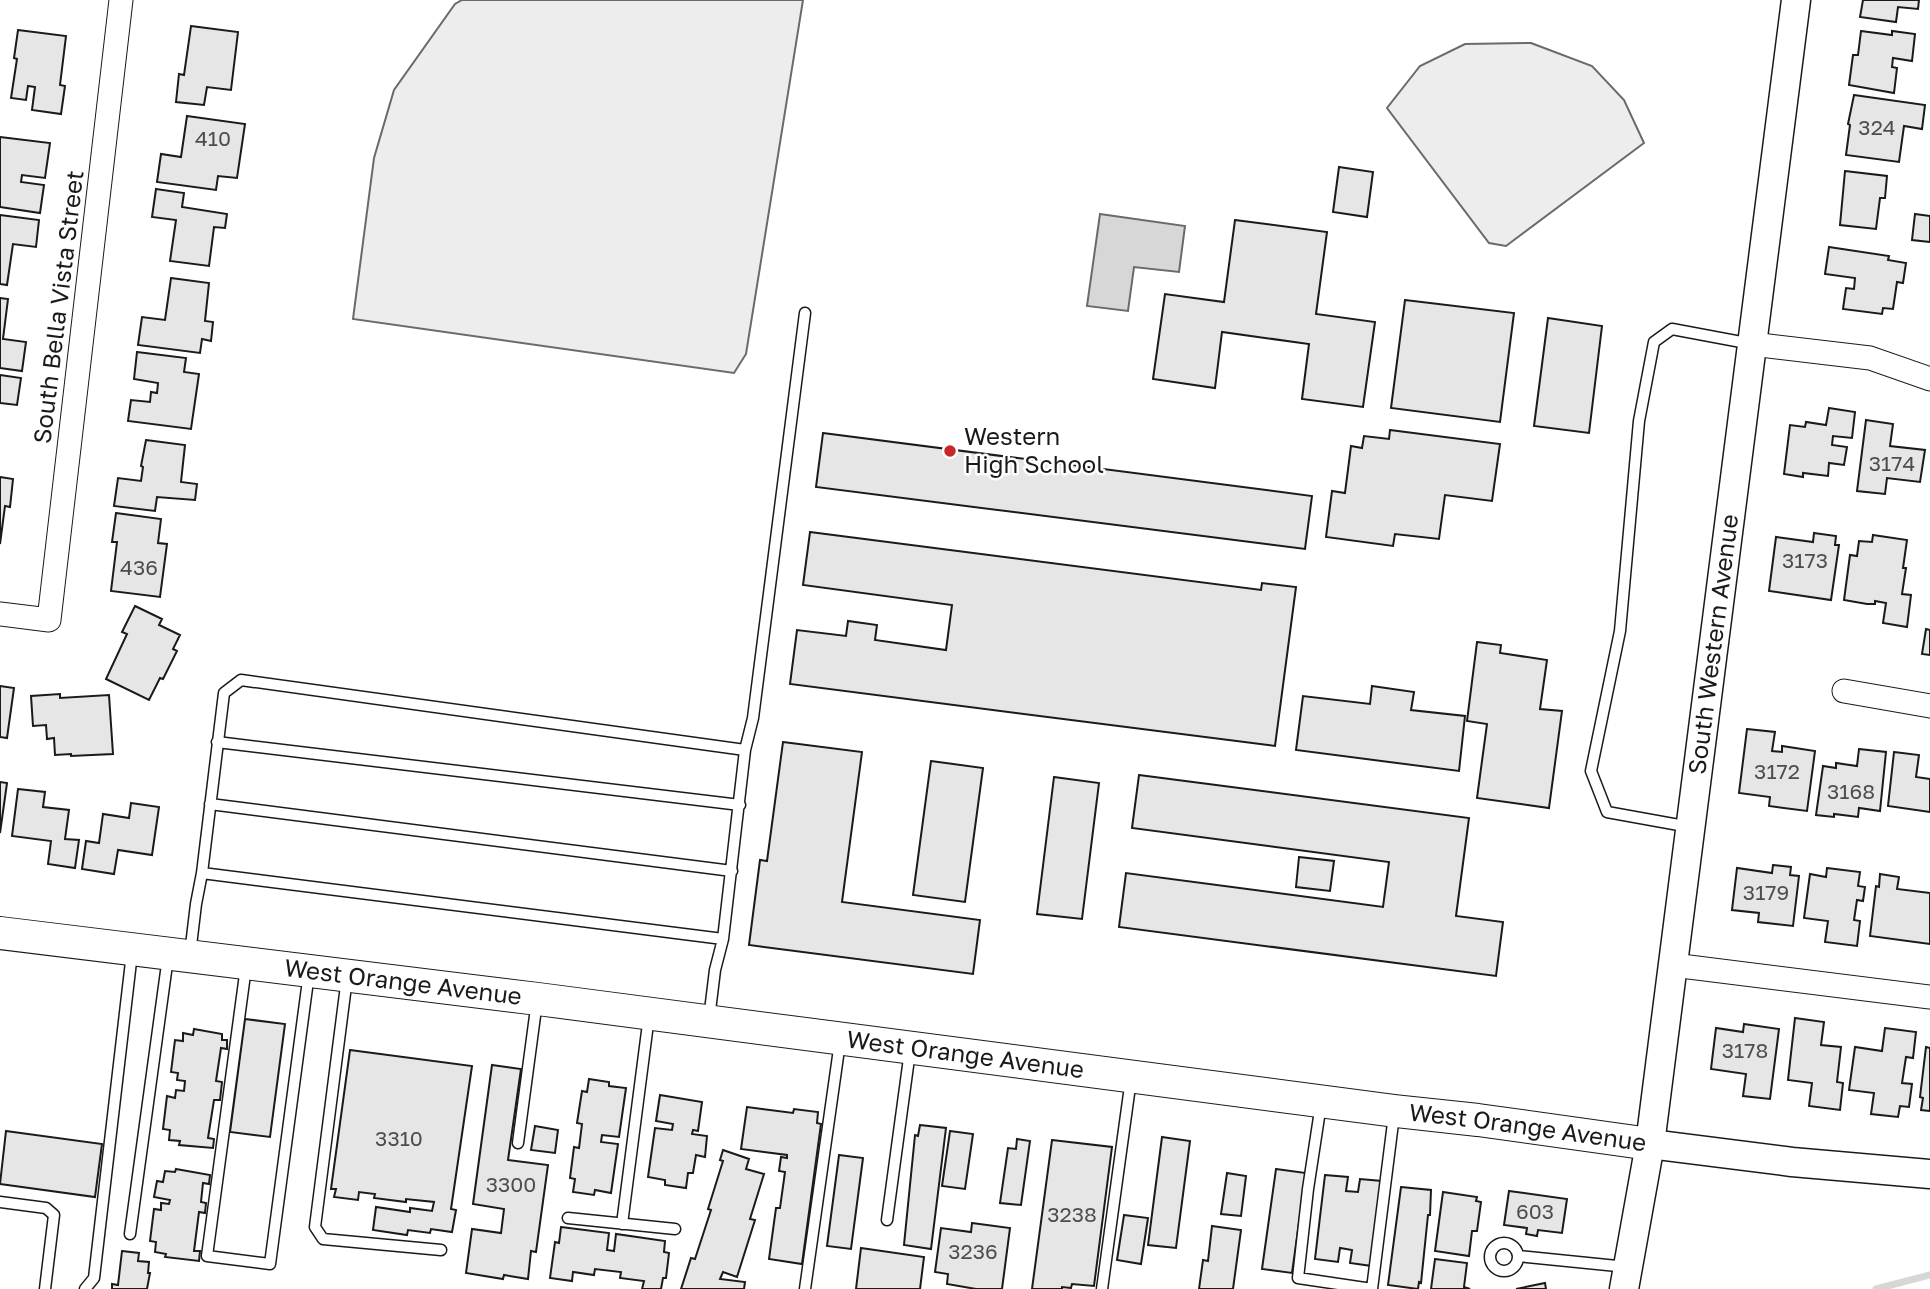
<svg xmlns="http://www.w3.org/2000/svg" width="1930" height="1289" font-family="'Golos Text',sans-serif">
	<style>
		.built { fill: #ededed; stroke: #6a6a6a; stroke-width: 2 }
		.water { fill: #d7d7d7; stroke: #6a6a6a; stroke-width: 2 }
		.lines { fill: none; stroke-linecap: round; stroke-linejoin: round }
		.stream { stroke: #d7d7d7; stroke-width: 7 }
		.building { fill: #e6e6e6; stroke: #1a1a1a; stroke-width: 2 }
		.service-casing { stroke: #1a1a1a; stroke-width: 13 }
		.minor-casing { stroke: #1a1a1a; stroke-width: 25 }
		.tertiary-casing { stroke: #1a1a1a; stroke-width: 31 }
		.secondary-casing { stroke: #1a1a1a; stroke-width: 34 }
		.service { stroke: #fff; stroke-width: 10 }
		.minor { stroke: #fff; stroke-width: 23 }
		.tertiary { stroke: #fff; stroke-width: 28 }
		.secondary { stroke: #fff; stroke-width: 32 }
		.poi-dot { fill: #c62828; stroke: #fff; stroke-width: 2.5 }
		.labels { text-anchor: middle; stroke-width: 5; stroke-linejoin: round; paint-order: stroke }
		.number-label { font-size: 21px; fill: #4d4d4d }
		.street-label { font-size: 24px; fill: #1a1a1a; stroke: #fff }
		.poi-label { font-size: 24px; fill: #1a1a1a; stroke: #fff; text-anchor: start }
	</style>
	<rect width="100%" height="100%" fill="#fff"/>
	<!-- built -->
	<path class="built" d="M462,0H803L746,354L734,373L353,319L374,158L394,90L455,4Z
		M1531,43L1592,66L1624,100L1644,143L1506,246L1489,243L1387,108L1420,66L1465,44Z"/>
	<!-- water -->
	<path class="water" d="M1100,214L1185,226L1179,272L1134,267L1128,311L1087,306Z"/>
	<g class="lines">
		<!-- stream -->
		<path class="stream" d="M1876,1289L1930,1275"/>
	</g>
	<!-- building -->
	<path class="building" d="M1863,0H1919L1918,9L1898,7L1896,22L1860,17Z
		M191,26L238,32L231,90L207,87L204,105L176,102L179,74L184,75Z
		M18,30L66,36L60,85L65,86L61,114L32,110L35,87L28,86L26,100L11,98L17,59L14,58Z
		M1861,31L1892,35V31L1915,34L1912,61L1893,58L1892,67L1897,68L1894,93L1849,85L1853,55H1858Z
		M1854,95L1925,105L1922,129L1904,126L1899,162L1846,155L1850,125L1848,124Z
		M187,116L245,124L237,178L218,176L216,190L157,182L161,154L181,157Z
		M0,137L50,143L45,178L22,175L21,182L44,185L40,213L0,207Z
		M1339,167L1373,172L1367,217L1333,212Z
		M1845,171L1887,176L1885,198H1880L1876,229L1840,225Z
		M156,189L184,193L182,207L227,214L225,228L214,227L209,266L170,261L176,220L152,217Z
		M1915,214L1930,216V242L1912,240Z
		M0,215L39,220L36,247L13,244L7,285L0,284Z
		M1235,220L1327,232L1316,314L1375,322L1363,407L1302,399L1309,344L1222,332L1215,388L1153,379L1165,294L1224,302Z
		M1829,247L1889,256L1888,260L1906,263L1903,283L1897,282L1893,309L1883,308L1882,314L1843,309L1846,288L1854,289L1855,278L1825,274Z
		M171,278L209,283L205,321L213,322L211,341L202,339L200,353L138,345L142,317L165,320Z
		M0,298L8,299L3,339L26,342L22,371L0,368Z
		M1405,300L1514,313L1500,422L1391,408Z
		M1548,318L1602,326L1589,433L1534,426Z
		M137,352L186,358L184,372L199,374L191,429L128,421L131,400L150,402L151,392L157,393L158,383L134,379Z
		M0,375L21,378L17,405L0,403Z
		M1829,408L1855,412L1852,438L1833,436L1832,445L1847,447L1844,465L1829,463L1828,476L1803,473V477L1784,474L1790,425L1805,427L1806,422L1826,425Z
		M1866,420L1893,424L1890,446L1925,450L1920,482L1887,478L1885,494L1857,491Z
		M1390,430L1500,444L1492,501L1445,495L1439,539L1395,534L1393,546L1326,537L1332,491L1345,493L1351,446L1362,448L1364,436L1389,439Z
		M823,433L1312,496L1305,549L816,487Z
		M146,440L185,445L181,482L197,484L195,500L157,497L155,511L114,506L118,478L141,481L143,467L141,466Z
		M0,477L13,479L10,507L5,506L0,544Z
		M116,513L161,519L158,543L167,544L160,597L111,591L117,542H112Z
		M810,532L1261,590L1262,583L1296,587L1275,746L790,684L797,630L846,636L848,621L877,625L875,640L946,650L952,605L803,585Z
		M1814,533L1836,536L1835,545H1839L1831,600L1769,591L1776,537L1813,542Z
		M1873,535L1907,540L1903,568H1906L1902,594L1911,595L1907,627L1883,623L1886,603L1875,601V604H1867L1844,600L1850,555L1857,556L1859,541L1872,542Z
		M135,606L162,619L159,625L180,635L173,649L177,651L163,679L160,678L149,700L106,679L127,634L122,632Z
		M1926,629L1930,630V655L1922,654Z
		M1477,642L1501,645L1500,653L1547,660L1540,709L1562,711L1549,808L1477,798L1487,724L1467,721Z
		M0,686L14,688L7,738L0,737Z
		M1372,686L1414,692L1411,710L1465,716L1459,771L1296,750L1303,696L1370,704Z
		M60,694V698L109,695L113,754L71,756V754L55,755L54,738L47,739L46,725L33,726L31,696Z
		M1747,729L1775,732L1772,751L1782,752V746L1815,751L1807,811L1769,806L1770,797L1739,793Z
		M783,742L862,752L842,902L980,920L973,974L749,945L760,860L767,861Z
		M1859,749L1886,752L1880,811L1859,808L1858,817L1834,814V817L1816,815L1823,766L1836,768V763L1857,766Z
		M1894,752L1919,755L1916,777L1930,779V812L1888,806Z
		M931,761L983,768L965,902L913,895Z
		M1139,775L1469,818L1456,916L1503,922L1496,976L1119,927L1126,873L1383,907L1389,862L1132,828Z
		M1054,777L1099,783L1082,919L1037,914Z
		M0,782L7,783L0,833Z
		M18,789L45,792L43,807L69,810L65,839L79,840L75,868L48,864L51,841L12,836Z
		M131,803L159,807L152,855L118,850L114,874L82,869L86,841L99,843L103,814L129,818Z
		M1299,857L1334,861L1330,891L1296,887Z
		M1773,865L1791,867L1790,875L1799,876L1793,926L1758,922L1759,913L1732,910L1737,868L1772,873Z
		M1827,868L1860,872L1858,886L1865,887L1863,901L1857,900L1854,920L1860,921L1857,946L1825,942L1828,921L1804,918L1810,874L1826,877Z
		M1880,874L1899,877L1897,889L1930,893V944L1870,936L1876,886L1879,887Z
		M1795,1018L1824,1022L1821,1045L1841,1047L1837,1082L1843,1083L1840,1110L1809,1106L1812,1083L1788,1080Z
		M245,1019L285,1024L270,1137L230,1132Z
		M1744,1024L1779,1029L1770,1099L1743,1096L1746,1074L1711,1069L1716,1028L1743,1032Z
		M1885,1028L1916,1032L1913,1058L1906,1057L1902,1083L1912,1084L1909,1107L1900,1106L1898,1117L1871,1114L1874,1093L1849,1090L1855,1047L1882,1051Z
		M194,1029L222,1034V1040H227V1049L221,1048L216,1081L222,1082L220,1100H214L208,1138L214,1139L213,1148L179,1145L180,1141L169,1140L170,1130L163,1129L167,1096L175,1098L176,1090L184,1091L185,1081L177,1080L178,1073L171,1072L175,1040L183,1041V1033L193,1035Z
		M1926,1047L1930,1048V1111L1921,1110L1923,1098L1920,1097Z
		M350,1050L472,1066L451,1209L456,1210L452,1232L431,1229L430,1233L408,1230L407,1235L373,1230L376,1207L410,1212V1208L432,1211L434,1202L406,1199V1202L374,1198L375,1194L359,1192L358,1200L334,1197L336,1189H331Z
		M492,1065L521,1069L508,1160L548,1165L536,1252L531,1251L528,1279L504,1275L503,1279L466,1273L472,1229L501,1233L504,1209L473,1204Z
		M589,1079L609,1082V1086L626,1088L619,1137L602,1135L601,1142L618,1144L611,1193L595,1190L594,1195L573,1192L575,1179L570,1178L574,1147L579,1148L582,1124L577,1123L582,1091L587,1092Z
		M660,1095L702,1102L698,1131L693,1130L692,1134L707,1136L705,1157L696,1155L693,1173H688L686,1188L665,1185V1180L648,1177L655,1128L672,1130L673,1124L656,1121Z
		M747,1107L793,1113L794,1109L818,1112L817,1123L821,1124L802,1264L769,1259L776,1208H780L785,1172L779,1171L781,1157L787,1158V1155L741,1149Z
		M920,1125L946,1128L931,1249L904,1245L915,1135L918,1136Z
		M535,1126L558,1130L555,1153L531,1150Z
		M6,1131L102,1144L95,1197L0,1184Z
		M950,1131L973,1134L965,1189L942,1186Z
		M1162,1137L1190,1141L1176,1248L1148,1245Z
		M1017,1139L1030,1141L1021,1205L1000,1203L1008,1148L1016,1149Z
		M1052,1140L1112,1147L1094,1286L1072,1284L1071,1288L1062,1287V1289H1032Z
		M723,1150L749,1159L746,1169L764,1174L750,1219L755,1220L737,1277L723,1272L720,1279L745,1282L744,1289H681L691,1258L695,1259L711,1210L708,1209L723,1161L720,1160Z
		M839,1155L863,1158L851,1249L827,1246Z
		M176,1169L210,1175L209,1184L203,1183L201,1202L206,1203L205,1213L199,1212L194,1251H200L199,1261L165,1257L166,1254L155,1252L156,1242L150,1241L154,1209L161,1210V1203L169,1204L170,1200L154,1197L157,1181L163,1182L165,1171L175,1172Z
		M1276,1169L1306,1173L1292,1273L1262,1269Z
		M1227,1173L1246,1176L1241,1216L1221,1214Z
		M1325,1175L1348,1177L1346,1191L1358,1192L1360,1179L1382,1181L1372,1266L1350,1263L1352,1250L1340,1248L1338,1262L1315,1259Z
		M1401,1187L1431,1190L1430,1215H1428L1421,1283L1419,1282L1418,1289L1388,1285Z
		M1509,1191L1567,1199L1562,1233L1538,1230L1537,1236L1526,1234L1527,1228L1504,1225Z
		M1443,1192L1477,1197L1476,1201L1481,1202L1477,1231H1472L1469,1256L1435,1251Z
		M1124,1215L1148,1218L1141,1264L1117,1260Z
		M972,1223L1010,1228L1002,1289H976L947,1284L948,1274L935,1272L941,1228L971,1232Z
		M1212,1226L1241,1230L1233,1289H1199L1203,1260L1208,1261Z
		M561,1227L609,1233L607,1250L614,1251L616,1234L665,1241L664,1252L669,1253L666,1278H663L661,1289H642L644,1281L620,1278L621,1272L595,1269L594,1275L573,1272L572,1281L550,1278L555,1242L559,1243Z
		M861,1248L924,1257L920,1289H856Z
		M122,1251L139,1253L138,1261L149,1262L148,1273H150L147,1289H112V1284L118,1285Z
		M1435,1259L1467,1263L1464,1287L1470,1289H1431Z
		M1545,1283L1546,1289H1516Z"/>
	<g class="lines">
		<!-- service casing -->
		<g class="service-casing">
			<path id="service" d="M217,742L740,805
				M745,750L753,718L805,313
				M210,804L732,871
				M1690,827L1607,812L1591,771L1620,631L1639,421L1654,342L1672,329L1752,344
				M202,873L723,939
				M190,954L196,904L202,873L224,693L241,680L745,750L723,939L715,970L709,1019
				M246,967L207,1256L270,1264L309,973
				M347,978L315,1227L323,1239L441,1250
				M1321,1104L1308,1189L1298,1278L1372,1289
				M518,1143L537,1001
				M0,1202L46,1208L54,1215L45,1289
				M568,1218L675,1229
				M887,1220L910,1051
				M622,1224L649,1016
				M130,1234L168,957
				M1490 1257a14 14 0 1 1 28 0a14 14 0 1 1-28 0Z
				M1518,1256L1627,1267
				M85,1289L94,1278L132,953
				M805,1289L840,1042
				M1102,1289L1131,1079
				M1372,1289L1394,1115"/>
		</g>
		<!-- minor casing -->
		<g class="minor-casing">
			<path id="minor" d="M1752,344L1870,358L1930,379
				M0,614L49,620L121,0
				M1844,691L1930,706
				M1673,965L1930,997"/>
		</g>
		<!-- tertiary casing -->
		<g class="tertiary-casing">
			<g id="tertiary">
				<path d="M1650,1144L1792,1162L1930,1174"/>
				<path id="s1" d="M1624,1289L1650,1144L1796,0"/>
			</g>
		</g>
		<!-- secondary casing -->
		<g class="secondary-casing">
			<g id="secondary">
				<path id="s2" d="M0,933L538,999L1395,1111L1478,1120L1650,1144"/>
			</g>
		</g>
		<!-- service -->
		<use href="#service" class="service"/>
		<!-- minor -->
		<use href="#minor" class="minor"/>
		<!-- tertiary -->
		<use href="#tertiary" class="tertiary"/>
		<!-- secondary -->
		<use href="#secondary" class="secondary"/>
	</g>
	<!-- markers -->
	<circle class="poi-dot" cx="950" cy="451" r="7"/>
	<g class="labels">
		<!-- number labels -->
		<g class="number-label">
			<text x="1877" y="135">324</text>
			<text x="213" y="146">410</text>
			<text x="1892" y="471">3174</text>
			<text x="1805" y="568">3173</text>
			<text x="139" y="575">436</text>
			<text x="1777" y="779">3172</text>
			<text x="1851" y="799">3168</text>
			<text x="1766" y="900">3179</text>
			<text x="1745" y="1058">3178</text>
			<text x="399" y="1146">3310</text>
			<text x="511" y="1192">3300</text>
			<text x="1535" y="1219">603</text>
			<text x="1072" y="1222">3238</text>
			<text x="973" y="1259">3236</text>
		</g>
		<!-- street labels -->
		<g class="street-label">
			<text transform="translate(59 307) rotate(-83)" y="8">South Bella Vista Street</text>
			<text dy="8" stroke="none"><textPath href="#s1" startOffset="651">South Western Avenue</textPath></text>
			<text dy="8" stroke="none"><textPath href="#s2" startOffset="406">West Orange Avenue</textPath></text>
			<text dy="8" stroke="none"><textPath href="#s2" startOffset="973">West Orange Avenue</textPath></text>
			<text dy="8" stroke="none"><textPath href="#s2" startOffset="1540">West Orange Avenue</textPath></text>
		</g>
		<!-- poi labels -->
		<g class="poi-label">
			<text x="964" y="445">Western<tspan x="964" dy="28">High School</tspan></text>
		</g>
	</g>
</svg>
